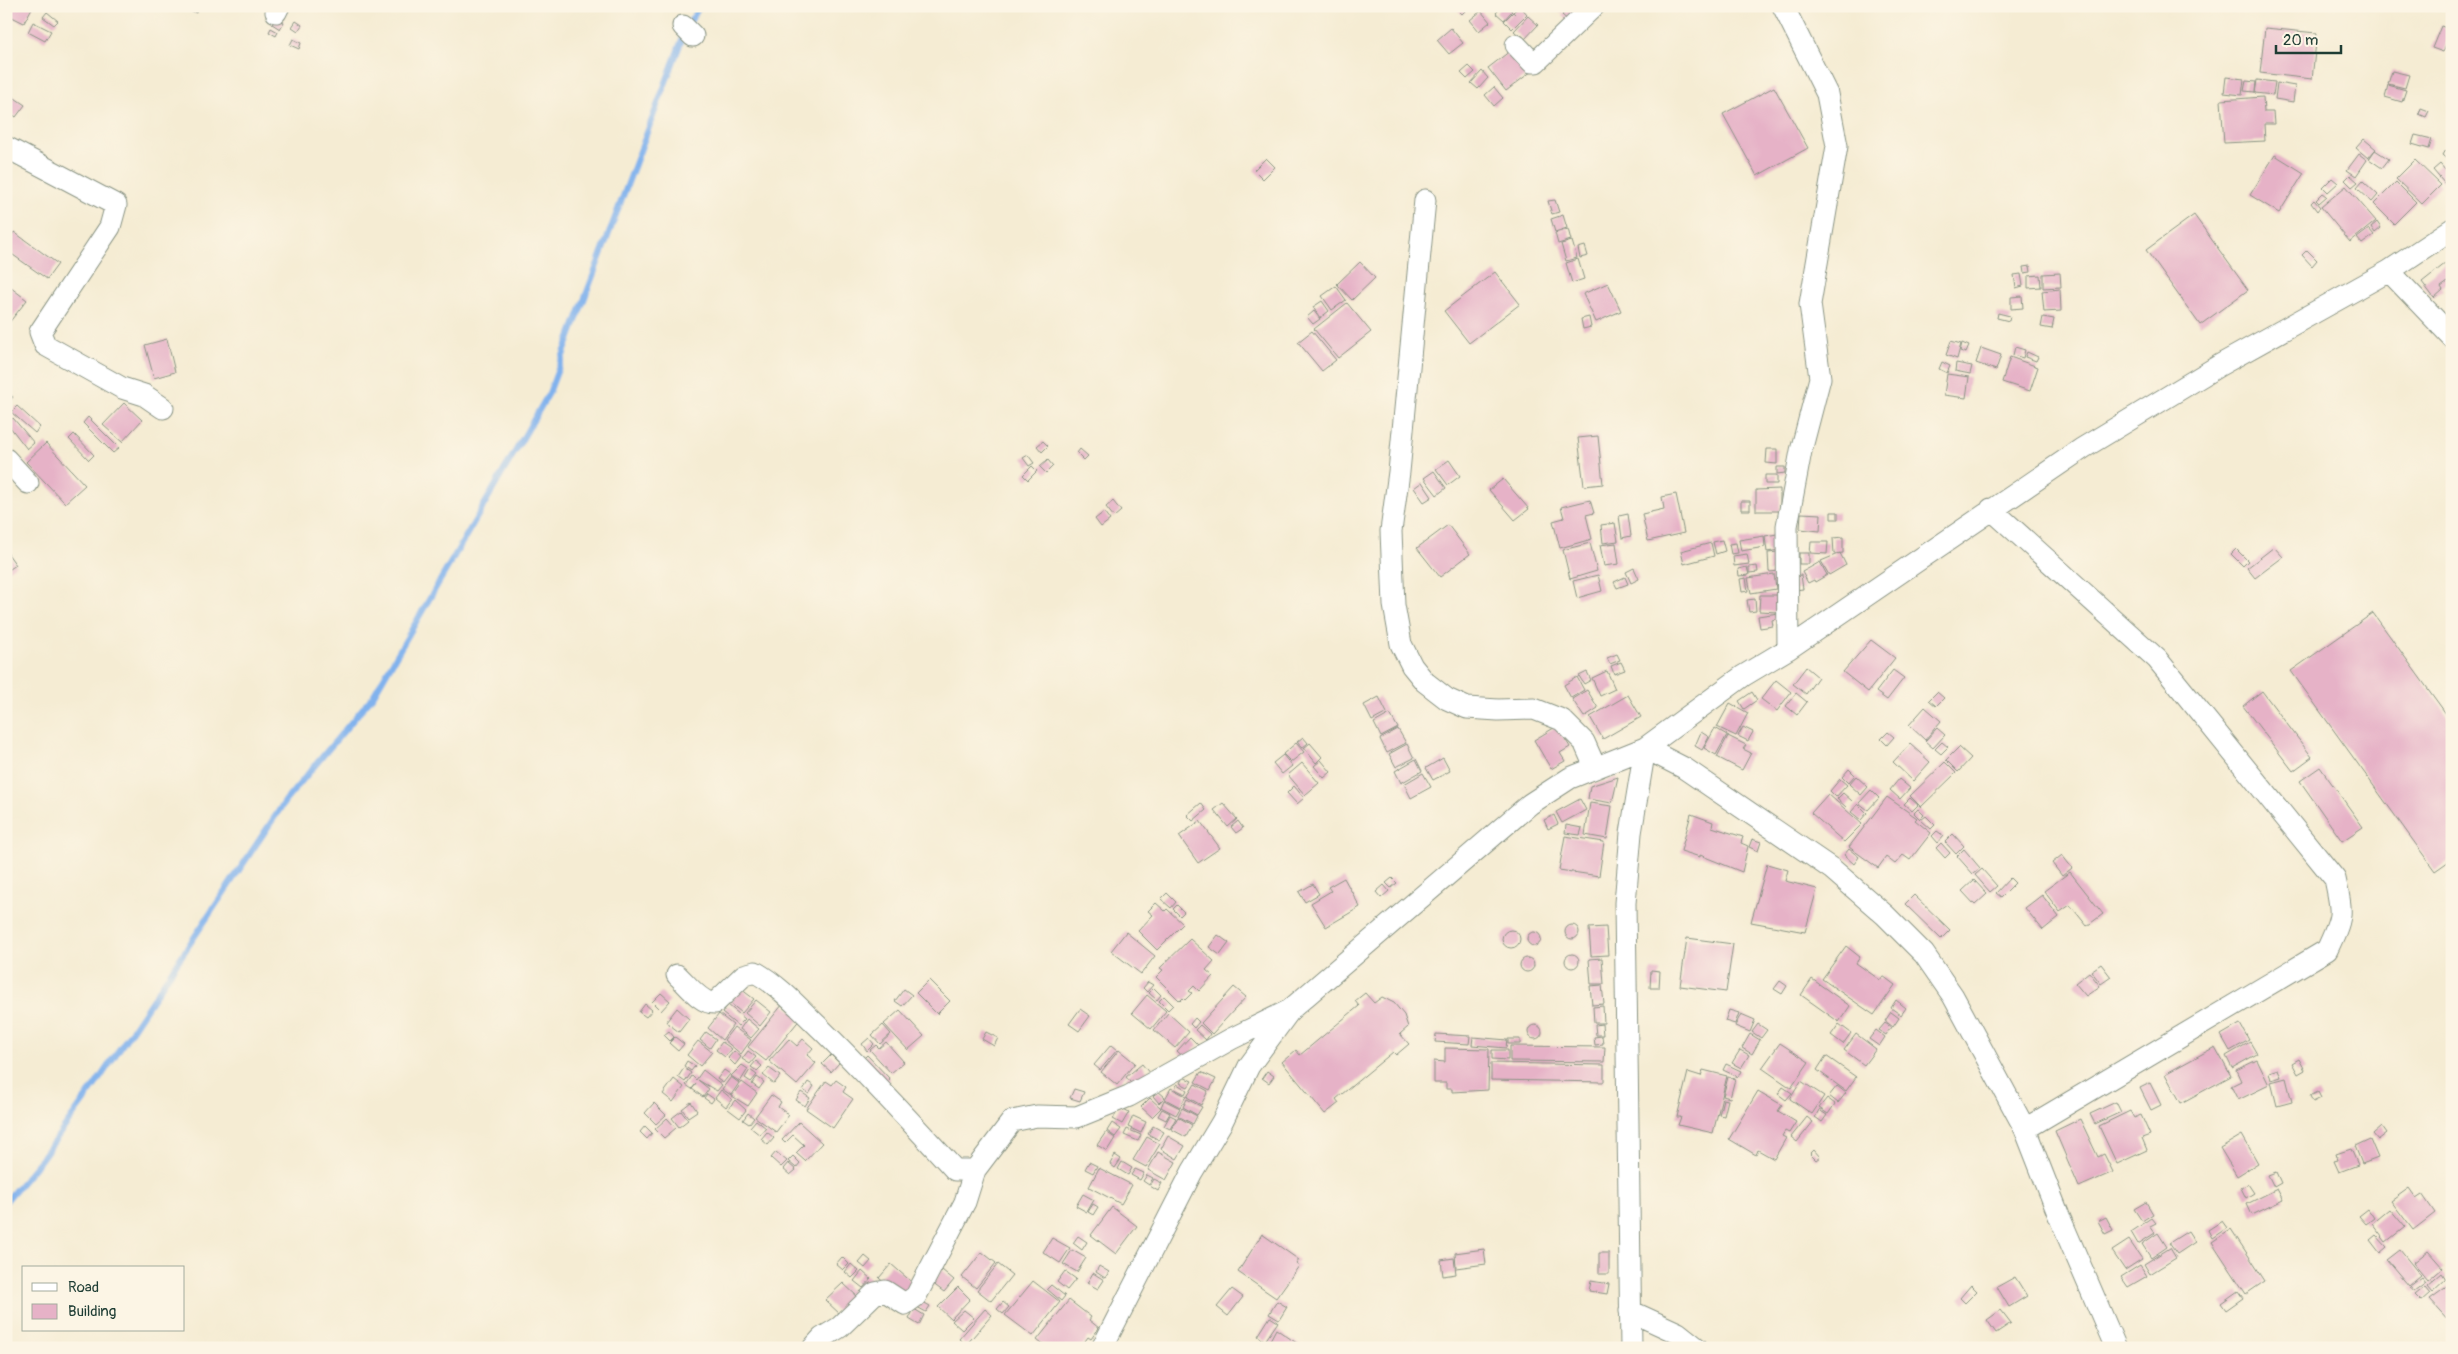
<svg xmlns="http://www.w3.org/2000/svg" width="2458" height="1354" font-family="Pangolin,sans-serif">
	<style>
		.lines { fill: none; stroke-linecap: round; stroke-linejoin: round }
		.stream { stroke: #81b2ed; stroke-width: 6 }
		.building { fill: #e6b2c7 }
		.minor-casing { stroke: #8a9484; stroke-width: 23 }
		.minor { stroke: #fff; stroke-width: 21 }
	</style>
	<rect width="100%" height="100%" fill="#fcf5e5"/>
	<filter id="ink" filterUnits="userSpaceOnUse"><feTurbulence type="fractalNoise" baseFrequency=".02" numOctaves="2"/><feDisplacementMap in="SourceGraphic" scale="10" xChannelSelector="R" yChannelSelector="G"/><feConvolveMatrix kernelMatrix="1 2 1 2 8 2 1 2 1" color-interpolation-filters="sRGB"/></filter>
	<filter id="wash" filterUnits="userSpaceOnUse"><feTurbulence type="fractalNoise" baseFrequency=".0096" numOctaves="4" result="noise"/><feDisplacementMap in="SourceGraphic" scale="20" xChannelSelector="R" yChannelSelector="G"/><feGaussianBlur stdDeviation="1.12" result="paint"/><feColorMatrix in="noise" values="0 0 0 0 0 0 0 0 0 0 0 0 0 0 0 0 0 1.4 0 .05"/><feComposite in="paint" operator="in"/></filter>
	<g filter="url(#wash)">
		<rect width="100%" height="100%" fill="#f5ecd3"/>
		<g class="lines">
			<!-- stream -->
			<path class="stream" d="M688,25L700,6
				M6,1201L39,1162L96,1084L286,800L373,696L549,393L684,34"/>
		</g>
		<g id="blocks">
			<!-- building -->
			<path class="building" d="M8,6H33L24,23L6,14Z
				M182,6H199L196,13Z
				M1454,6H1470L1462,14Z
				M1502,6H1506L1512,11L1504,20L1496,13Z
				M1520,6L1527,14L1512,29L1504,21L1513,12L1515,14L1513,12Z
				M1554,6H1568L1561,13Z
				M1569,7L1577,15L1570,22L1562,15Z
				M1481,11L1490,22L1479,31L1470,20Z
				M47,12L58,21L54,25L43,17Z
				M1528,16L1538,25L1524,40L1514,31Z
				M276,18L284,22L280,29L272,24Z
				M296,21L302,25L298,31L292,27Z
				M33,22L51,31L45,41L28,32Z
				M2441,26L2452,30L2443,52L2432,48Z
				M271,28L278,32L276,36L269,32Z
				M1451,28L1463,43L1449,54L1437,40Z
				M2265,28L2317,33L2312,79L2260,73Z
				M293,39L301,43L299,49L290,45Z
				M1510,51L1532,71L1506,91L1488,68Z
				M1469,66L1475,72L1467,79L1461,73Z
				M1482,71L1488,78L1478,89L1471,83Z
				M2392,71L2409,75L2405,88L2388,84Z
				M2226,77L2244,79L2242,95L2224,93Z
				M2257,80L2275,82L2273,95L2255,93Z
				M2246,81L2256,82L2255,92L2244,91Z
				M2277,83L2295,86L2293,102L2275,99Z
				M2388,85L2406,90L2402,102L2385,97Z
				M1494,87L1503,98L1494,106L1485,95Z
				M1774,87L1808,148L1757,176L1723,114Z
				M6,92L25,105L16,117L6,110Z
				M2263,97L2264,112H2273L2274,124H2264L2265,141L2224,143L2221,100Z
				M2421,108L2429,111L2426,117L2419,114Z
				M2415,135L2432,139L2429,149L2412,144Z
				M2364,139L2376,149L2368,158L2356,148Z
				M2375,150L2389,159L2382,168L2369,159Z
				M2446,150L2452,154L2450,161L2443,155Z
				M2359,154L2367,160L2356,176L2347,170Z
				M2275,155L2304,173L2279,213L2250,195Z
				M1266,158L1275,167L1263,179L1254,170Z
				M2415,160L2441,185L2422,204L2396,179Z
				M2440,164L2452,178L2445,184L2433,170Z
				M2350,175L2358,182L2352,187L2345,180Z
				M2332,178L2338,183L2328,192L2323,187Z
				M2363,181L2378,195L2372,202L2357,188Z
				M2396,182L2416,202L2394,224L2374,204Z
				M2346,186L2376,221L2350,242L2321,207Z
				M2323,193L2327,196L2319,203L2316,200Z
				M1555,200L1559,212L1552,214L1548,201Z
				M2314,200L2320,207L2317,211L2311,203Z
				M1563,215L1567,228L1555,232L1551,219Z
				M2194,215L2248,290L2200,325L2146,250Z
				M2377,222L2381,228L2375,233L2371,227Z
				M1568,229L1571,240L1558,244L1555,233Z
				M2369,229L2374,235L2362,244L2357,238Z
				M14,232L58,264L47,279L6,250V243Z
				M1572,241L1577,258L1566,261L1561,244Z
				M1585,246L1588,256L1580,258L1578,248Z
				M2307,250L2317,260L2312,266L2302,255Z
				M1578,259L1584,279L1572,283L1566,263Z
				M1360,262L1375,278L1352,300L1337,284Z
				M2446,263L2452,270V279L2441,287L2443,290L2434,298L2422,282Z
				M2030,266L2031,272L2024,273L2023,267Z
				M1495,272L1520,304L1469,343L1444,311Z
				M2060,273L2061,287L2043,288V274Z
				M2021,274L2023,286L2016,288L2014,275Z
				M2040,275L2041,287L2028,288V276Z
				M1608,283L1621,311L1596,322L1583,294Z
				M6,284L27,300L8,324L6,322Z
				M1336,286L1346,300L1332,310L1322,296Z
				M2060,289L2061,311L2044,312L2042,291Z
				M2022,296L2023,308L2011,309V297Z
				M1322,301L1329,311L1320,318L1313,307Z
				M1347,303L1371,332L1338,358L1314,329Z
				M1314,311L1320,319L1313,324L1307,317Z
				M1998,313L2010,316L2009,321L1997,318Z
				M1589,317L1591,327L1583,329L1581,319Z
				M2043,317L2054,319L2052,329L2041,327Z
				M1312,331L1336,360L1322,371L1298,342Z
				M167,339L175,372L154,378L145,345Z
				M1951,341L1961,344L1957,359L1946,355Z
				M1962,343L1969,346L1966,353L1960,351Z
				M2015,347L2025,350L2023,358L2013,355Z
				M1981,348L2001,355L1996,370L1976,363Z
				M2027,352L2038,357L2036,361L2025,357Z
				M2010,357L2038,367L2030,391L2002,382Z
				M1942,362L1950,366L1947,373L1939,369Z
				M1956,363L1972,366L1970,374L1955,371Z
				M1947,374L1969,377L1966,398L1944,395Z
				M6,391L13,397L6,405Z
				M124,403L142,420L122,442L103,425Z
				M17,406L40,427L35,433L11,412Z
				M88,417L119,448L113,453L83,423Z
				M13,418L34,443L27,449L7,423Z
				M74,434L94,455L89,460L69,439Z
				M1598,436L1603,484L1584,486L1578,438Z
				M1043,441L1048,446L1042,452L1037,446Z
				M46,443L85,485L65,503L26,462Z
				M1080,449L1088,456L1084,460L1077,453Z
				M1767,449H1777V464L1766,463Z
				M1028,455L1034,463L1029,466L1023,458Z
				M1048,460L1053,466L1046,473L1040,467Z
				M1449,460L1460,476L1448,485L1436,469Z
				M1032,466L1037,471L1028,480L1023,475Z
				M1777,467H1785V473L1777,474Z
				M1434,471L1446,488L1437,495L1424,478Z
				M1765,475H1777V484H1765Z
				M1503,479L1529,509L1515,520L1489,490Z
				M1422,482L1432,497L1424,502L1414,488Z
				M1780,489V511H1756V490Z
				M1676,494L1684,533L1648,541L1642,514L1664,509L1662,497Z
				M1590,500L1594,513L1586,515L1592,539L1560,548L1553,521L1564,518L1561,507Z
				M1113,501L1121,511L1114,517L1106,507Z
				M1741,501H1750V510H1741Z
				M1104,512L1110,520L1101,527L1095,519Z
				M1831,512H1838V519H1831Z
				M1801,513L1821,514L1820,531L1800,529Z
				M1628,514L1631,536L1622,538L1619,516Z
				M1615,523L1618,541L1603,543L1601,525Z
				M1448,525L1470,554L1440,577L1417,548Z
				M1777,534L1779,550L1767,552L1765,536Z
				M1764,536L1765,547L1741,551L1739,540Z
				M1843,537V553L1834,554L1833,538Z
				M1722,540L1725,551L1716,554L1713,542Z
				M1811,542H1828L1827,554L1810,553Z
				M1590,543L1597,571L1570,579L1563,550Z
				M1616,543L1619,564L1604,566L1600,545Z
				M1711,543L1714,556L1684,564L1681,551Z
				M1736,543L1738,553L1731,554L1729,544Z
				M2274,547L2283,557L2255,578L2247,568Z
				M2236,549L2248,561L2243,566L2231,554Z
				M6,551L16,565L7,571L6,570Z
				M1778,552L1780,571L1769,572L1768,553Z
				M1799,553H1809V564H1799Z
				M1840,553L1846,565L1829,575L1821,561Z
				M1747,554L1749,564L1734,566L1733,556Z
				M1820,562L1827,575L1815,582L1814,580L1808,583L1802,572Z
				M1757,566L1758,572L1749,573V567Z
				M1747,567L1749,575L1739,576L1738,569Z
				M1634,568L1639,579L1631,583L1626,572Z
				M1774,574L1776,589L1751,593L1748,578Z
				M1598,575L1602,591L1577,598L1573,581Z
				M1801,575L1803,589L1795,590L1793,576Z
				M1625,577L1628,584L1617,588L1614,582Z
				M1746,578L1748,591L1742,592L1740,579Z
				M1760,595H1777V612L1759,611Z
				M1755,599L1756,611L1749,612L1747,600Z
				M1778,613L1779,618L1772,620L1773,626L1760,628L1758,616Z
				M2373,613L2452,722V859L2435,871L2291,671Z
				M1871,640L1895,658L1868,692L1843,672Z
				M1617,654L1620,660L1610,664L1607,658Z
				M1621,662L1625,670L1614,674L1611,666Z
				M1806,667L1818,677L1806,694L1793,684Z
				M1893,670L1904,678L1887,700L1876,692Z
				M1607,671L1615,689L1600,696L1592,678Z
				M1587,672L1591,680L1584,684L1579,676Z
				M1577,677L1584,690L1571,698L1564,685Z
				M1776,680L1791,692L1777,711L1761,699Z
				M1587,690L1598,708L1584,717L1572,699Z
				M2262,691L2312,757L2293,771L2243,706Z
				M1752,692L1757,700L1744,709L1739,701Z
				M1937,692L1944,698L1936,706L1929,700Z
				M1796,693L1807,702L1797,715L1786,706Z
				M1628,695L1641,717L1603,739L1590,717Z
				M1379,697L1387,713L1372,721L1364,705Z
				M1730,703L1748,713L1736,736L1717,727Z
				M1925,707L1941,721L1925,740L1909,725Z
				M1390,714L1398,728L1381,737L1374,723Z
				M1557,726L1570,747L1560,753L1565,761L1551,769L1534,740Z
				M1743,727L1753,732L1748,741L1738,736Z
				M1715,728L1727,735L1716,755L1704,748Z
				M1937,728L1945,735L1933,748L1925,741Z
				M1398,729L1406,743L1387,753L1380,739Z
				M1701,732L1709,737L1702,750L1695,746Z
				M1888,732L1894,737L1887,745L1881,739Z
				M1728,736L1746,745L1743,749L1751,753L1742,770L1717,757Z
				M1303,737L1308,743L1302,748L1297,742Z
				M1942,742L1948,747L1941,754L1935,749Z
				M1296,743L1304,752L1291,762L1283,754Z
				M1310,743L1322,757L1316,763L1304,748Z
				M1407,744L1414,758L1396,767L1389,754Z
				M1910,744L1930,762L1913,781L1893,762Z
				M1959,747L1971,758L1958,772L1946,760Z
				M1283,755L1292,766L1282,774L1273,763Z
				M1443,758L1450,771L1433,780L1426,768Z
				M1416,759L1422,771L1401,783L1395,771Z
				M1321,760L1331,772L1324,778L1314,766Z
				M1945,762L1956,773L1921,807L1910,796Z
				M1302,763L1319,783L1305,795L1288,775Z
				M2320,767L2363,827L2342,841L2300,781Z
				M1849,769L1855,775L1848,783L1842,777Z
				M1423,773L1431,787L1411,798L1404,784Z
				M1856,776L1868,787L1861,795L1849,784Z
				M1618,777L1612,803L1588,799L1590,786Z
				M1840,779L1847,785L1836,797L1830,791Z
				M1899,779L1910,788L1900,799L1890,790Z
				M1294,786L1304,798L1297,804L1287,793Z
				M1871,790L1879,798L1868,810L1859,803Z
				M1843,793L1852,801L1846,807L1837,799Z
				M1828,794L1862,824L1844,842L1811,813Z
				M1887,797L1917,818L1915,820L1931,833L1910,860L1903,855L1895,864L1886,857L1878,868L1849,847Z
				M1910,798L1918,805L1912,811L1904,804Z
				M1580,799L1586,810L1562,823L1556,812Z
				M1201,803L1206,810L1193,821L1187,815Z
				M1223,803L1237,819L1228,827L1214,810Z
				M1590,803L1612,806L1607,839L1585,835Z
				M1858,804L1867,813L1861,820L1851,812Z
				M1918,809L1924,815L1920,819L1914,813Z
				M1691,814L1713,822L1712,827L1743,837L1741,843L1748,846L1742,872L1700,855V857L1681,851Z
				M1554,815L1558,824L1548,829L1544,820Z
				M1926,816L1935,825L1931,829L1921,820Z
				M1200,821L1220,848L1198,863L1179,836Z
				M1238,821L1243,828L1236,833L1231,827Z
				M1566,825L1582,828L1580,835L1565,833Z
				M1937,831L1944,836L1938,843L1932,836Z
				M1953,834L1964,846L1956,854L1945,842Z
				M1565,836L1604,842L1599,876L1559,870Z
				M1752,839L1761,842L1758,851L1749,847Z
				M1941,843L1950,853L1945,858L1936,848Z
				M1849,849L1859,857L1854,864L1844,855Z
				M1964,849L1980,868L1973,874L1957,856Z
				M2062,855L2072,868L2062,876L2052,863Z
				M1767,864L1788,870L1785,881L1817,889L1805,932L1751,922Z
				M1982,869L1997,886L1990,892L1975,875Z
				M2070,872L2103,914L2087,926L2070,905L2060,912L2044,891Z
				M1344,878L1360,907L1326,927L1311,903L1331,891L1328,887Z
				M1392,878L1397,883L1391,888L1386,883Z
				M2010,878L2015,883L2001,897L1996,893Z
				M1974,880L1987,894L1975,905L1962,891Z
				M1313,884L1319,894L1305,902L1299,892Z
				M1384,885L1389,891L1381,898L1376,892Z
				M1167,893L1176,902L1171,908L1161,899Z
				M1914,895L1950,930L1941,939L1905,904Z
				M2042,895L2059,917L2043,930L2025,908Z
				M1156,903L1165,911L1167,909L1183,924L1157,950L1138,931L1153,915L1148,911Z
				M1177,905L1184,912L1180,916L1173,909Z
				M1565 932a7 7 0 1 1 14 0a7 7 0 1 1-14 0Z
				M1606,927L1608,955L1591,956L1589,928Z
				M1502 939a9 9 0 1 1 18 0a9 9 0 1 1-18 0Z
				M1126,932L1155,956L1141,974L1111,951Z
				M1527 939a7 7 0 1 1 14 0a7 7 0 1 1-14 0Z
				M1218,935L1229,943L1220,955L1209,947Z
				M1687,938L1733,944L1726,992L1680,986Z
				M1190,939L1214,961L1206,970L1213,976L1199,991L1194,986L1189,991L1192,993L1185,1000L1183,998L1180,1001L1156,977L1163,970L1160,968Z
				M1846,946L1860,957L1856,963L1880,980L1883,976L1895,985L1874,1015L1822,979Z
				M1565 961a7 7 0 1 1 14 0a7 7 0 1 1-14 0Z
				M1602,958L1604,984H1591L1589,959Z
				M1520 965a7 7 0 1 1 14 0a7 7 0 1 1-14 0Z
				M2101,964L2111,977L2101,984L2091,971Z
				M1651,970L1660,971L1659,988H1650Z
				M2089,972L2100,986L2086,996L2075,983Z
				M1812,979L1850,1006L1839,1022L1801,995Z
				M929,980L950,1001L937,1014L916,993Z
				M1780,981L1787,986L1782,994L1774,989Z
				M1148,982L1153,985L1147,992L1143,988Z
				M1602,985L1604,1004L1592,1005L1590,986Z
				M1234,987L1246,997L1212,1034L1201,1023Z
				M1154,988L1161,995L1157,1000L1149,993Z
				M741,989L754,999L742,1013L730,1003Z
				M904,989L912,995L902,1006L895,1001Z
				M661,993L670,1001L661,1011L652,1002Z
				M1365,993L1374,1003L1382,997L1394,1003L1404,1015L1408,1027L1400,1034L1409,1044L1396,1055L1393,1052L1336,1099L1339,1103L1325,1114L1282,1062L1296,1050L1300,1055L1359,1006L1355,1001Z
				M1147,995L1166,1011L1151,1029L1132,1013Z
				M1164,996L1173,1005L1168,1010L1159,1001Z
				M756,1000L771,1012L760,1026L745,1013Z
				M1896,1000L1906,1008L1901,1015L1891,1008Z
				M645,1004L652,1010L646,1017L639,1012Z
				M783,1004L801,1018L766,1061L748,1047Z
				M728,1005L745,1019L738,1026L722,1013Z
				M1603,1006L1604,1023H1594L1593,1007Z
				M677,1008L689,1019L679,1032L666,1022Z
				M1080,1009L1090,1016L1079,1031L1069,1024Z
				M900,1010L924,1036L908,1050L884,1024Z
				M1729,1010L1739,1013L1735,1024L1725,1021Z
				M1891,1012L1899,1018L1893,1027L1885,1021Z
				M1168,1013L1189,1032L1175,1048L1154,1030Z
				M719,1014L733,1025L722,1040L708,1028Z
				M1741,1014L1755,1020L1750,1032L1735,1026Z
				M1195,1018L1199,1022L1194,1028L1190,1024Z
				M747,1019L759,1029L751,1038L740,1029Z
				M1885,1023L1891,1027L1886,1035L1879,1030Z
				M1602,1024L1603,1035H1596L1595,1025Z
				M1758,1024L1767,1030L1761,1038L1752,1032Z
				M1839,1024L1851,1033L1843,1044L1831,1035Z
				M2240,1024L2249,1040L2230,1051L2221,1035Z
				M883,1025L891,1034L880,1044L872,1035Z
				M1200,1025L1210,1034L1206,1040L1195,1030Z
				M1528 1032a7 7 0 1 1 14 0a7 7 0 1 1-14 0Z
				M734,1027L751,1040L741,1054L724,1040Z
				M1876,1030L1885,1037L1879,1046L1869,1039Z
				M669,1031L674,1037L670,1041L664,1035Z
				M706,1032L716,1039L710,1048L700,1040Z
				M986,1032L998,1038L994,1046L982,1039Z
				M1436,1034L1470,1036L1469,1044L1435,1042Z
				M1750,1034L1760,1040L1752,1054L1742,1048Z
				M1856,1034L1876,1049L1864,1065L1844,1050Z
				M1602,1036L1603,1044L1595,1045L1594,1037Z
				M675,1037L684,1044L678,1051L669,1043Z
				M1190,1037L1198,1045L1186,1059L1177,1051Z
				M1473,1037L1507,1040L1506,1048L1472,1045Z
				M869,1038L874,1044L867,1051L862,1044Z
				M789,1039L797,1046L803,1039L813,1048L807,1055L816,1063L797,1085L769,1061Z
				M1508,1039H1520V1044H1508Z
				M698,1041L712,1052L700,1066L687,1055Z
				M722,1042L732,1049L725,1057L716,1050Z
				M886,1042L904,1062L891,1073L870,1050L876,1045L879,1048Z
				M2250,1042L2257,1054L2232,1068L2226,1056Z
				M1780,1043L1809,1062L1791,1088L1762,1068Z
				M1111,1045L1117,1050L1100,1070L1094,1065Z
				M1510,1046L1605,1047L1604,1062L1510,1061Z
				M2215,1047L2231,1076L2181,1103L2165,1074Z
				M1445,1048L1489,1049L1488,1090L1452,1092V1089H1446V1083H1434V1061L1445,1062Z
				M1119,1050L1135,1063L1117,1085L1101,1072Z
				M1492,1050H1508V1060L1492,1059Z
				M1740,1050L1749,1055L1741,1068L1732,1063Z
				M734,1051L741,1057L735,1065L728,1058Z
				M748,1051L756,1057L750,1064L742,1059Z
				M831,1055L839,1063L831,1072L822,1064Z
				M867,1055L890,1079L885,1084L862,1060Z
				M1826,1056L1856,1077L1846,1091L1817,1070Z
				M2299,1059L2305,1070L2298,1074L2292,1063Z
				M2257,1060L2269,1085L2238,1100L2231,1086L2241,1081L2236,1070Z
				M687,1061L695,1066L691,1071L684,1066Z
				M756,1061L762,1066L757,1071L751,1067Z
				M1491,1063L1604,1065V1082L1491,1080Z
				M1142,1064L1150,1074L1134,1087L1126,1077Z
				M1726,1064L1741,1071L1738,1077L1723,1070Z
				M742,1065L748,1069L740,1082L731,1076Z
				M684,1068L691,1073L685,1082L678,1077Z
				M769,1068L780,1076L774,1084L763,1075Z
				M2278,1069L2281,1077L2271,1080L2269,1072Z
				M703,1070L722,1085L717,1091L698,1080L709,1089L703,1097L692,1089L696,1084L692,1089L686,1085L692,1076L696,1080Z
				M724,1070L730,1074L723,1083L717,1079Z
				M750,1070L757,1075L751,1082L745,1078Z
				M1703,1070L1727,1076L1713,1133L1678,1125L1681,1117H1677L1688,1072L1701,1076Z
				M1267,1071L1274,1076L1269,1083L1262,1078Z
				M1201,1072L1216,1079L1210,1090L1195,1082Z
				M731,1077L739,1083L731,1095L722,1089Z
				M757,1077L764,1082L759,1089L752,1084Z
				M1183,1077L1192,1081L1188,1087L1180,1083Z
				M1728,1077L1735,1079L1730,1098L1723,1096Z
				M2286,1078L2292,1102L2277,1106L2271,1082Z
				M674,1079L684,1087L673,1102L663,1094Z
				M836,1080L846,1087L843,1092L853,1099L833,1128L806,1109L826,1081L832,1085Z
				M1801,1081L1824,1096L1812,1114L1790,1099Z
				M742,1082L757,1093L748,1106L732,1096Z
				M808,1082L814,1086L809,1094L803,1090Z
				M2150,1083L2161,1105L2151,1110L2140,1088Z
				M1177,1084L1187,1090L1185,1094L1175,1089Z
				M1195,1084L1208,1091L1201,1105L1187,1097Z
				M1837,1086L1846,1093L1838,1103L1829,1096Z
				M1783,1087L1792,1093L1786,1100L1778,1094Z
				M1171,1088L1186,1096L1180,1107L1165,1099Z
				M1074,1089L1084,1092L1080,1101L1070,1098Z
				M721,1090L732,1099L726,1107L715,1098Z
				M1158,1091L1165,1097L1159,1103L1153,1096Z
				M1758,1091L1782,1105L1778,1111L1796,1122L1789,1133L1785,1131L1782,1136L1786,1138L1774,1159L1758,1150L1756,1155L1729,1139Z
				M801,1092L810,1098L805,1106L796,1100Z
				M2318,1092L2321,1098L2313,1102L2310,1096Z
				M707,1094L714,1099L711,1103L704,1098Z
				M771,1095L781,1102L778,1107L789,1115L776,1132L755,1117Z
				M1150,1098L1161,1108L1152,1117L1141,1107Z
				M1827,1098L1835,1104L1828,1114L1819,1108Z
				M1187,1099L1202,1107L1197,1115L1183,1107Z
				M1723,1099L1728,1100L1724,1116L1719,1115Z
				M735,1100L746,1110L740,1118L728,1109Z
				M1164,1100L1180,1108L1176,1115L1161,1107Z
				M691,1102L697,1111L688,1117L682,1109Z
				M2116,1102L2121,1112L2095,1124L2090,1114Z
				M654,1103L666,1115L656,1124L645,1113Z
				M1120,1107L1129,1112L1122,1124L1113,1119Z
				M1182,1108L1197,1116L1193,1124L1178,1116Z
				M1162,1109L1170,1113L1166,1120L1158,1116Z
				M1819,1110L1827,1115L1822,1122L1815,1117Z
				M681,1111L688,1120L679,1127L672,1118Z
				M2130,1111L2134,1118L2141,1115L2150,1135L2142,1138L2147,1150L2117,1164L2099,1126Z
				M748,1113L754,1118L749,1124L743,1120Z
				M1170,1115L1176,1118L1170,1129L1164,1126Z
				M1133,1116L1146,1122L1141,1133L1128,1127Z
				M1178,1117L1192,1125L1186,1137L1171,1129Z
				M1807,1117L1813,1122L1797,1142L1791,1137Z
				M667,1118L676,1128L664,1138L655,1129Z
				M2080,1119L2098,1157L2104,1154L2113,1172L2079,1187L2055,1131Z
				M756,1120L766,1128L760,1135L750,1127Z
				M799,1122L822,1143L805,1161L796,1153L804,1145L793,1135L785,1143L782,1140Z
				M1112,1123L1121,1129L1115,1137L1107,1131Z
				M645,1126L652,1133L647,1139L640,1132Z
				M1153,1126L1164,1132L1159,1140L1148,1134Z
				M2382,1126L2387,1133L2378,1140L2373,1134Z
				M1127,1129L1141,1135L1138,1141L1124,1135Z
				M767,1132L774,1138L768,1145L761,1139Z
				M1106,1132L1115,1138L1107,1151L1097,1145Z
				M2242,1135L2258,1163L2237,1176L2220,1148Z
				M1168,1136L1185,1146L1177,1159L1161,1149Z
				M1147,1137L1160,1144L1146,1167L1133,1160Z
				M2370,1139L2378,1158L2362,1164L2355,1146Z
				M2351,1149L2358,1165L2339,1172L2334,1161L2338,1160L2336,1154Z
				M1814,1150L1820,1157L1816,1160L1810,1154Z
				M776,1152L787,1161L781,1167L771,1158Z
				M1158,1152L1176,1162L1166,1180L1148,1170Z
				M1115,1155L1121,1159L1115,1168L1110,1164Z
				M793,1156L800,1163L796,1168L788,1161Z
				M1089,1162L1097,1166L1093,1173L1085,1169Z
				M1122,1162L1132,1168L1128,1175L1118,1169Z
				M788,1163L796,1170L790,1175L783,1169Z
				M1099,1168L1132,1185L1121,1204L1089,1187Z
				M1135,1169L1144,1173L1140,1180L1131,1175Z
				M2276,1172L2281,1183L2274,1187L2268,1175Z
				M1147,1175L1153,1178L1149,1185L1143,1181Z
				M1154,1179L1162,1183L1158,1191L1150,1186Z
				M2248,1184L2254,1193L2246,1198L2241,1188Z
				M2409,1188L2416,1198L2422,1194L2435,1213L2413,1230L2391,1201Z
				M2277,1189L2283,1200L2252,1215L2247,1204Z
				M1083,1194L1094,1200L1087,1212L1076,1206Z
				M2146,1202L2153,1214L2142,1221L2134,1209Z
				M1093,1204L1098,1207L1093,1215L1088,1212Z
				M1112,1207L1137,1226L1116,1254L1091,1235Z
				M2368,1209L2374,1218L2366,1224L2359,1216Z
				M2390,1209L2405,1227L2386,1242L2372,1224Z
				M2106,1217L2113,1230L2105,1234L2098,1221Z
				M2152,1218L2156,1223L2150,1226L2155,1233L2138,1244L2131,1232Z
				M2222,1221L2227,1228L2212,1238L2208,1230Z
				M2231,1229L2265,1281L2246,1294L2212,1242Z
				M2188,1231L2195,1242L2177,1254L2169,1243Z
				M2158,1233L2167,1247L2151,1258L2142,1244Z
				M1262,1234L1299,1260L1296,1264L1299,1266L1276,1298L1238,1272Z
				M2376,1235L2387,1247L2380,1253L2370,1240Z
				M1078,1236L1087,1242L1082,1250L1073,1243Z
				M1052,1238L1070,1248L1060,1263L1043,1252Z
				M2129,1240L2142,1259L2125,1270L2112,1251Z
				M2170,1248L2176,1258L2150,1274L2144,1264Z
				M1484,1249L1486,1264L1456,1268L1455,1253Z
				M1072,1250L1086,1258L1077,1272L1063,1264Z
				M2400,1250L2421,1276L2409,1286L2387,1260Z
				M2428,1251L2443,1268L2428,1281L2413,1263Z
				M982,1252L996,1263L976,1288L962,1277Z
				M1599,1253H1609V1274H1599Z
				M865,1256L871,1261L865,1268L859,1263Z
				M842,1257L849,1264L843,1270L836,1264Z
				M1454,1258L1456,1274L1443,1276L1441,1260Z
				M851,1264L859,1271L852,1278L845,1272Z
				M891,1264L915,1285L903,1299L879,1278Z
				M998,1264L1012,1275L991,1301L977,1290Z
				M2140,1265L2147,1276L2128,1287L2121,1277Z
				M1099,1266L1109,1272L1105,1278L1096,1272Z
				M942,1270L954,1280L944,1292L932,1283Z
				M862,1271L871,1279L863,1288L854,1281Z
				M1065,1271L1076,1279L1067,1290L1057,1282Z
				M1093,1273L1104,1280L1098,1289L1087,1283Z
				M2442,1273L2446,1279L2432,1292L2427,1286Z
				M2015,1277L2027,1296L2009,1307L1997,1287Z
				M2422,1278L2426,1283L2414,1292L2410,1287Z
				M1033,1281L1060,1302L1033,1336L1005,1315Z
				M1591,1281L1609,1284L1607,1294L1589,1291Z
				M843,1283L859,1298L842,1316L825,1300Z
				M2452,1283V1323L2430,1299Z
				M1051,1285L1065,1296L1061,1301L1047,1289Z
				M1971,1285L1977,1291L1965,1303L1960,1298Z
				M958,1287L970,1299L951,1319L938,1307Z
				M2425,1287L2430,1293L2421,1301L2415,1295Z
				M1232,1289L1243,1297L1228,1316L1217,1307Z
				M2238,1291L2243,1298L2226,1310L2221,1303Z
				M1069,1300L1091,1317L1089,1320L1099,1328L1091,1339L1088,1337L1083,1344L1084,1348H1047L1037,1340Z
				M921,1301L930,1306L926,1312L917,1307Z
				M1277,1301L1287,1307L1279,1320L1269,1314Z
				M1003,1302L1009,1307L1003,1314L997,1309Z
				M914,1309L924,1315L919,1325L909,1319Z
				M985,1309L992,1315L966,1345L959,1339Z
				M964,1310L974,1318L962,1330L952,1321Z
				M2001,1310L2011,1323L1996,1333L1987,1320Z
				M1270,1317L1278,1322L1265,1341L1258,1336Z
				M1276,1329L1304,1348H1278L1269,1342Z"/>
		</g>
	</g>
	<g filter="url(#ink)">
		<use href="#blocks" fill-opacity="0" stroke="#8a9484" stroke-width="1"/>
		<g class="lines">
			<!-- minor casing -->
			<g class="minor-casing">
				<path id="minor" d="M1783,6L1827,94L1837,146L1810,304L1820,378L1801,451L1787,526L1788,649
					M276,12L279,6
					M683,26L693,36
					M1516,45L1532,62H1536L1594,6
					M6,147L116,205L110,227L40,332L45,345L122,388L144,395L163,408
					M1425,200L1399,472L1391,531L1394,605L1401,644L1412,666L1425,682L1447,699L1467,708L1498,710L1534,709L1562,720L1584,742L1595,767
					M2389,271L2452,337
					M6,459L28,483
					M1991,509L2157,659L2335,879C2343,915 2343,916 2327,950L2025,1129
					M677,975C687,984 701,1004 715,1003L744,975L755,972C780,986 800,1009 821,1029C867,1074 911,1122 955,1170H975L1012,1121L1037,1116L1077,1117L1129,1096L1231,1039L1288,1011
					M1630,1311L1678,1333L1697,1348
					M813,1348L822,1338L840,1327L875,1293L885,1291L905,1304L916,1296L965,1202L975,1170
					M1102,1348L1192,1172L1222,1122L1249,1066L1291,1009L1530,804L1570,778L1645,748L1684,768L1832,869L1885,915L1924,954L1953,996L2025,1129L2059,1216L2116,1348
					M1631,1348L1625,903L1631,833L1645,748L1743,676L1788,649L2083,448L2220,365L2389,271L2452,229"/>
			</g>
			<!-- minor -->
			<use href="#minor" class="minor"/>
		</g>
	</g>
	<!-- margin -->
	<rect width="2458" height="1354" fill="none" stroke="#fcf5e5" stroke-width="25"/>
	<!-- legend -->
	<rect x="22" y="1266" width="162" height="65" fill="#fcf5e5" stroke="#a4ab9e"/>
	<rect x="32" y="1283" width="25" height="8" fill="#ffffff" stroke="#a4ab9e"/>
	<text x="68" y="1292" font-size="15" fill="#1f3d34">Road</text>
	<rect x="32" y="1304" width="25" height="15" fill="#e6b2c7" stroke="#a4ab9e"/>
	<text x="68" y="1316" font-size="15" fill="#1f3d34">Building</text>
	<!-- scale -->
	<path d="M2276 45v8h65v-8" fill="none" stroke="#1f3d34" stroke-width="2.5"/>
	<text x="2283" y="45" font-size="15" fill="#1f3d34" stroke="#fcf5e5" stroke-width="4" paint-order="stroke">20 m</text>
</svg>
